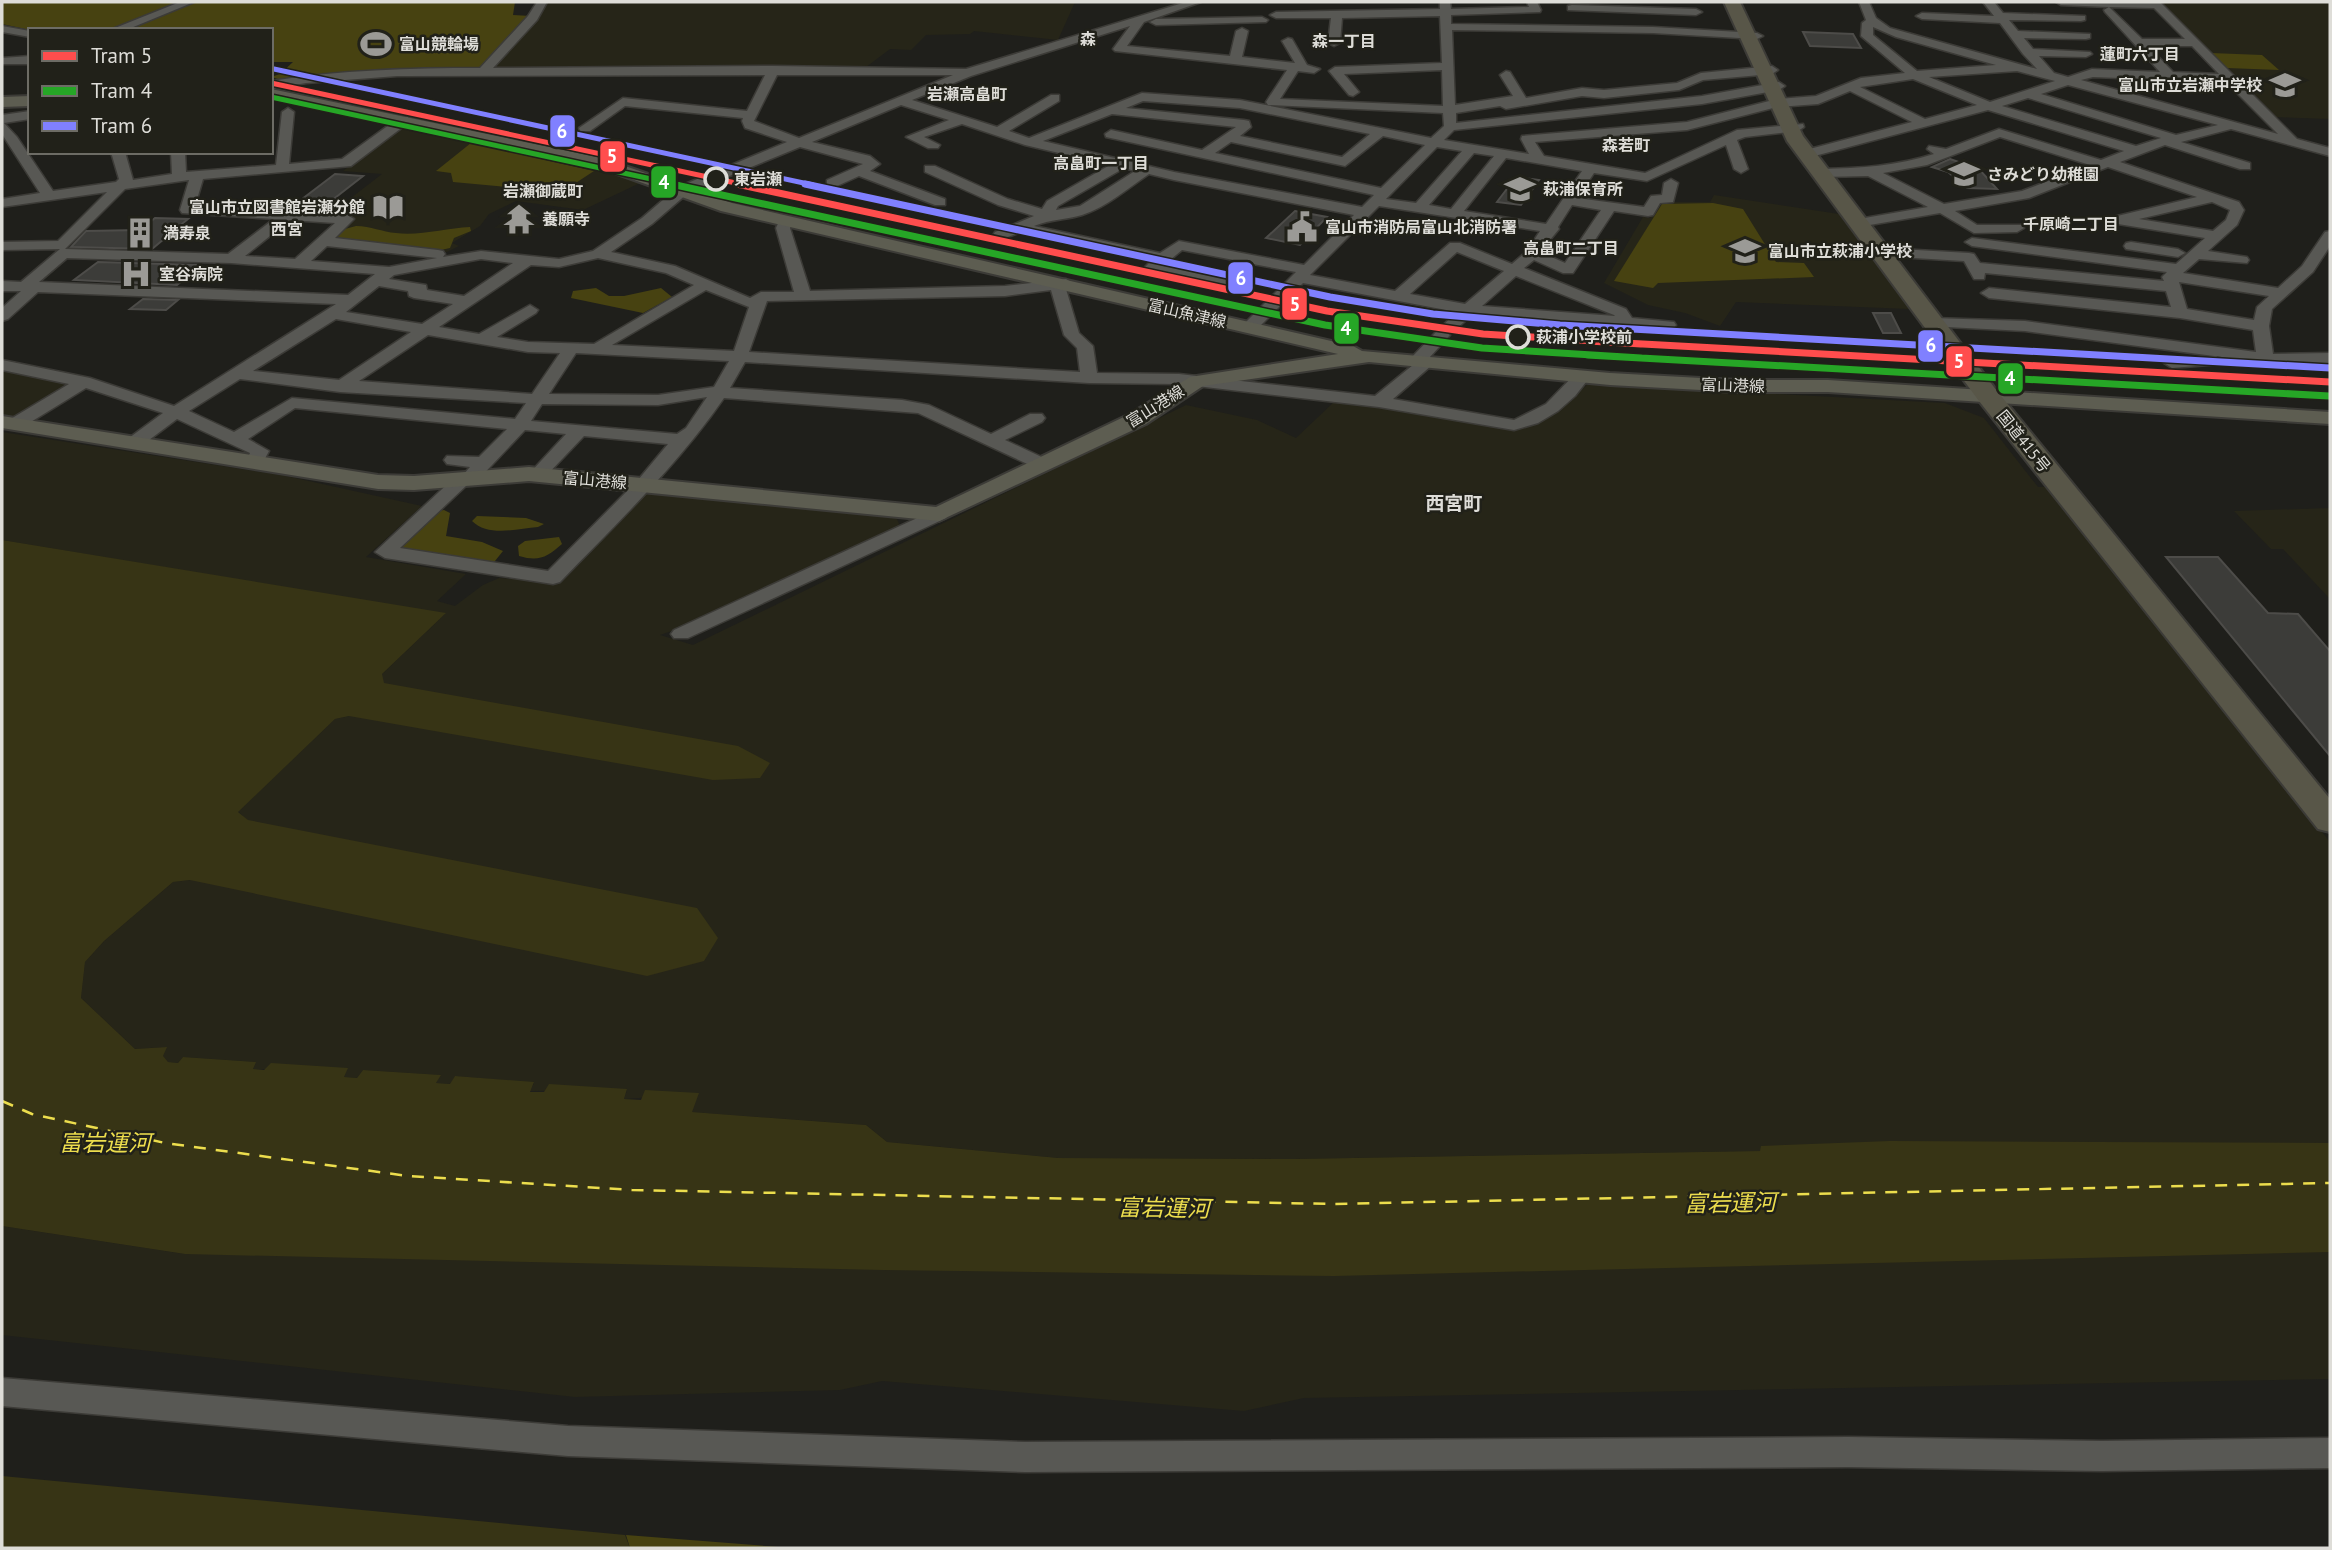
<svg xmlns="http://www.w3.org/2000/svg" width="2332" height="1550" font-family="'PT Sans','Noto Sans JP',sans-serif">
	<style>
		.built { fill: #262518 }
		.green { fill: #474211 }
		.water { fill: #373415 }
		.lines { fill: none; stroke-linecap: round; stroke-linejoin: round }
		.ferry { stroke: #ecdd4d; stroke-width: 2.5; stroke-dasharray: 12 10; stroke-linecap: butt }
		.building { fill: #3c3c39; stroke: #4d4c49; stroke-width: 2 }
		.minor-casing { stroke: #3c3b37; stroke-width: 3 }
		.major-casing { stroke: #3c3b37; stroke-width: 4 }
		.highway-casing { stroke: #3c3b37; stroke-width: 4 }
		.minor { fill: #585854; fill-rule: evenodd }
		.major { fill: #5d5d51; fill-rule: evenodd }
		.highway { fill: #585648; fill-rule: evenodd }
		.tram-1-far1-casing { stroke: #212119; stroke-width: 8 }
		.tram-1-casing { stroke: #212119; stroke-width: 10 }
		.tram-2-far1-casing { stroke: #212119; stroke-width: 8 }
		.tram-2-casing { stroke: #212119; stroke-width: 10 }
		.tram-3-far1-casing { stroke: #212119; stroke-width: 8 }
		.tram-3-casing { stroke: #212119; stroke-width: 10 }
		.tram-1-far1 { stroke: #ff4d4d; stroke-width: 5 }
		.tram-1 { stroke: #ff4d4d; stroke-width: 7 }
		.tram-2-far1 { stroke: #26a626; stroke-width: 5 }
		.tram-2 { stroke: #26a626; stroke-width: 7 }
		.tram-3-far1 { stroke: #8080ff; stroke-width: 5 }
		.tram-3 { stroke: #8080ff; stroke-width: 7 }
		.stop-dot { fill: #212119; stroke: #deddd8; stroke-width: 3.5 }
		.labels { text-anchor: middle; stroke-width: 5; stroke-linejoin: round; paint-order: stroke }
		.far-neighbourhood-label { font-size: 16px; font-weight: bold; fill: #deddd8; stroke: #212119 }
		.far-poi-label { font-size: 16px; font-weight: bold; fill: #deddd8; stroke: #212119; text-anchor: start }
		.far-stop-label { font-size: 16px; font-weight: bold; fill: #deddd8; stroke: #212119; text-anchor: start }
		.far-street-label { font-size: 16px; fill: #deddd8; stroke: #212119 }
		.neighbourhood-label { font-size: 19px; font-weight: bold; fill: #deddd8; stroke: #212119 }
		.near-water-label { font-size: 23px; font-style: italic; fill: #ecdd4d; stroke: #212119 }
		.line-badge { stroke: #212119; stroke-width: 2.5 }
		.badge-label { font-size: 19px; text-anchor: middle; font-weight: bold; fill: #fff }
	</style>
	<rect width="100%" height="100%" fill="#1f1f1b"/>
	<!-- built -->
	<path class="built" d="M548,2H1075L1058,40L974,31L970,34L926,35L911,50L890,49L866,67L491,68L541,13Z
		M2161,2H2330V119L2273,117L2182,29L2186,27Z
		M401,125L604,170L640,183L583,210L516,201L489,214L480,226L452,243L459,246L447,252L334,239L352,217L330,214L382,174L343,171Z
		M1714,195L1839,214L1909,309L1736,302L1720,326L1685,313L1648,305L1604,283L1643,217L1650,218L1660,202H1710Z
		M2,371L67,384L14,417L2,415Z
		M1588,384L1945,403L1984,418L2038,487H2046L2086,534L2330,842V1143L1761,1146V1151L1296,1159L1058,1158L887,1142L866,1125L691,1112L698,1094L624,1099L627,1090L530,1091L534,1083L455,1076L451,1084L436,1083L440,1075L363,1070L357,1078L344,1077L347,1069H253L255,1062L183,1057L178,1063L168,1062L162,1057L166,1047L135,1049L81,998L85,962L104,941L173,882L190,880L248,821L238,811L335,719L349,716L382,674L445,614L2,540V432L286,476L422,506L366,557L466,574L437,601L455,606L483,585L499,578L558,582L645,489L896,517L900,526L680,628L660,635L693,645L1186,405L1257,420L1296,438L1335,401L1374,405L1512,427L1569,401Z
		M2330,508V599L2283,549H2271L2234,511Z
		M2,1226L185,1254L2330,1252V1379L1304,1398L1244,1411L882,1381L840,1390L575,1397L2,1335Z"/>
	<!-- green -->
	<path class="green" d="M2,2H515L513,15L531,16L480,70L282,80L271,77L280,74L293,62H271V30H30L2,24Z
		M2211,53L2262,55L2279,70L2227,68Z
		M471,143L594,171L562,192L453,182L451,173L436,171Z
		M1713,203L1743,209L1776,262L1804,263L1814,277L1658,283L1653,288L1614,281L1662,204Z
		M356,226C371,226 382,232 396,233C420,236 446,228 470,227L471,231L454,238L450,248L432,252L342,241L336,237L345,229Z
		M596,288L609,296H624L661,288L672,297L643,313L571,298L573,291Z
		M444,510L450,513L446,536L482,542L503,551L495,561L479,564L402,549V545L436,511Z
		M477,516L526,518L544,524L538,527C516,529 488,537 472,521Z
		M559,537L562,544C547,557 539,562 519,556L518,546L525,541Z
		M626,1535L791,1548H630Z"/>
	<!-- water -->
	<path class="water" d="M2,540L446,613L382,674L384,683L738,746L770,763L760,778L713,780L349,716L335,719L238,812L248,820L697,908L718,938L704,961L647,976L190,880L173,882L104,941L85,962L81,998L135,1049L167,1047L163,1056L168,1062L178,1063L183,1057L256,1062L253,1069L264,1070L271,1063L348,1068L344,1077L357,1078L363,1070L441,1075L436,1083L450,1084L455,1076L534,1082L530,1092H544L549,1084L627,1089L624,1099L641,1100L645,1090L699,1093L692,1112L866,1125L887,1142L1058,1158L1296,1159L1760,1151L1761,1146L1890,1141L2330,1143V1252L1334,1276L883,1270L185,1254L2,1226Z
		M2,1476L625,1535L630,1548H2Z"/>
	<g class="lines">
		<!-- ferry -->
		<path class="ferry" d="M2,1101L32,1114L165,1143L408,1176L632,1190L1333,1204L2330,1183"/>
	</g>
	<!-- building -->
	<path class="building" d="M1803,32L1853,34L1861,48L1810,46Z
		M1950,159L1979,169L1997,189L1967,188L1948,172L1932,167Z
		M335,174L363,176L322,208L293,206Z
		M1516,177L1539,180L1521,205L1497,202Z
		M1295,211L1327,217L1300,245L1266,238Z
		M155,218L188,219L152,249L71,247L86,231L140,230Z
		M98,262L200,265L201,266L177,285L74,280Z
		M143,299L178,300L166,310L130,309Z
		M1873,313H1891L1901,333H1883Z
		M2166,557H2218L2268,613L2298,614L2330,651V756Z"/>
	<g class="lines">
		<!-- minor casing -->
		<g class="minor-casing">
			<path id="minor" d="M180,2H194L126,30H110Z
				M537,2H547L537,20L493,68L773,66L966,69L1186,2H1201L1144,22L1127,46L1230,56L1236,31L1242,28L1248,31L1242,57L1295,63L1282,41L1288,38L1292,39L1307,65L1320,69L1314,73L1298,71L1280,99L1443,106L1442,70L1344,74L1359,92L1353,96L1349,95L1329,71L1335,67L1442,63L1440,16L1342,18L1340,43L1334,46L1328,43L1331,18H1276L1270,15L1276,12L1440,9V2H1450L1451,9L1529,7L1527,2H1537L1541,10L1540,12L1451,15V24L1653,27L1757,33L1763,36L1757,39L1653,33L1452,30L1455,105L1513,96L1500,75L1506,71L1510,72L1526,98L1582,88L1604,90L1677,83L1701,73L1772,66L1778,70L1772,74L1703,80L1679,90L1604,98L1582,96L1506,109L1500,106L1456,113V123L1702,96L1779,82L1785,86L1779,90L1702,104L1454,130L1444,140L1529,154L1521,139L1522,136L1687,122L1777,99L1816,96L1861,78L1905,73L1861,36L1862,23L1866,20L1859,2H1869L1876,18L1890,28L2037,69L2023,54L2000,23L1922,19L1916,16L1922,13L1994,16L1983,2H1994L2003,13L2085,16V20L2081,21L2009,20L2018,31L2090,34V38L2086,39L2024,38L2033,49L2090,52L2092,54L2086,57L2039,56L2054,73L2068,77L2092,69L2160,72L2105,12L2104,10L2109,7L2061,5L2056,2H2160L2297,139L2330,148V156L2231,129L2181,142L2250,163V169H2240L2165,145L2120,162L2239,202L2244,210L2237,225L2208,251L2247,257L2249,260L2247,263L2199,259L2183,273L2278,288L2302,266L2325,232L2330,231V246L2313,272L2272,309L2269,326L2273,354L2330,353V363L2249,364L2241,360L2216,356L2223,361L2221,364L2172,368L2164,363L2166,360L2214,356L2025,331L1927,326L1925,323L1927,320L1933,318L2025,321L2256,352L2253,330L2180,318L1989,298L1981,293L1989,288L2171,307L2166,291L1985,273L1984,279H1974L1964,261L1881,256L1874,252L1881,248L1969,253L1974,254L1980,263L2164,281L2162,277L2167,272L1972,246L1965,242L1972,238L2176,264L2205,238L2118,224L2111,220L2113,217L2197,197L2108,167L2029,198L1955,211L1977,225H2022L2024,228L2017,232L1974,233L1940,213L1858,227L1851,223L1853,220L1928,207L1868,176L1822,177L1815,173L1822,169C1860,168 1897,166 1934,154L1927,149L1929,146L1946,149L1999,129L2101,160L2124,151L1988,110L1807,158L1802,157V151L1912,122L1850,91L1818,104L1777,107L1687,130L1535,142L1544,156L1645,173L1737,130L1803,124L1804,127L1798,131L1745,137L1737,140L1748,169L1741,173L1734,169L1726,145L1647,181L1594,173L1577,198L1644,207L1651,196L1662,195L1664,183L1671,179L1678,183L1673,202L1660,203L1653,215L1648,216L1614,211L1573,273H1563L1534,260L1524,268L1626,309L1632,318L1674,322L1676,325L1674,328L1472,315L1455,330L1449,332L1441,327L1457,312L1303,283L1256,330L1250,332L1242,327L1244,324L1296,272L1253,264L1232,283L1217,286L1147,270L1145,267L1152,260L1021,232L1005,238H995L993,235L995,232L1034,216L998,205L925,172V166H935L1008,199L1042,209L1047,201L1110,165L1025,145L962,124L924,137L940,145L938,148H928L906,137L949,120L901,105L812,142L870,156L880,164L870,171L945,199V205H935L859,176L837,186H827V180L863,164L800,147L688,193L652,224L611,252L675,266L750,298L761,292H794L776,228L781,217L786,216L793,220L790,228L810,291L1005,286L1066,279L1074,284L1066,289L1079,333L1093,346L1097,373L1179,374L1375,396L1413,365L1409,361L1411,358L1436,332L1442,330L1450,335L1429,358L1434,362L1432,365L1393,399L1514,420L1546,404L1576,373H1588L1590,377L1575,396L1558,411L1538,423L1514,430L1379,407L1179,384L1089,383L745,362L730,388L902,400L929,405L991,434L1030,414H1042L1045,418L1042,422L1005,440L1048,460L1051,464L1042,469L1036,468L918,413L724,398C678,465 617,523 560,582L553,584L385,558L375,552L456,476L463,475L470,467L447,464L444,460L447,456L479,457L507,429L295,408L248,439L269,451L261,466L255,467L246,462L250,453L177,419L141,446H129L126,442L129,438L163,413L86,388L21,428H9L6,424L9,420L69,384L2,370V360L90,378L174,406L336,304L38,292L8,319L2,321V308L21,291H2V281L21,282L60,249L2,250V242L58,241L107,192L2,207V199L40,193L2,134V115L30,111V119L4,123L17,137L53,191L116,182L119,179L111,152H125L133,180L172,174L171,152H185L186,172L276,165L282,112L288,108L294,112L289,164L342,159L400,117H408V123L351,166L203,179L195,206L347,215L354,219L335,238L438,250L443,251L445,254L443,257L481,251L559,259L593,251L642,218L678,187L787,142L745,128L742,121L743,118L625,106L590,131H580L579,128L623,98L747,111L765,75L397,76L306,83L271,89V81C340,70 410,68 480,68L528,16ZM2109,7L2154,8L2185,39H2142ZM1130,26L1113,49L1115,51L1287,70L1266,102L1268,105L1443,113L1444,126L1431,138L1240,100L1142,93L1029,138L1009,131L1059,101V95H1051L997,127L912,100L971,76ZM1873,27L1896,37L1996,65L1917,71L1873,35ZM2148,46H2192L2219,74L2173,72ZM2017,71L2055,81L1990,102L1929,77ZM777,75H953L799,138L754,121ZM2093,77L2226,82L2278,134L2081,80ZM1913,79L1977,105L1925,119L1860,87ZM2068,85L2218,125L2176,135L2041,94ZM2028,98L2161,138L2136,146L2002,106ZM1143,101L1240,108L1370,134L1342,157L1240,136L1251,127L1249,121L1244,120L1126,108ZM1112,114L1236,127L1202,150L1111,130L1105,134L1106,137L1374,195L1362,207L1174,172L1043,141ZM1383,136L1425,145L1381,188L1215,153L1231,142L1345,166ZM2000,137L2090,165L2022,191L1944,204L1883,173L1927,165ZM1437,147L1462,151L1416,203L1386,199ZM1474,153L1494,156L1451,209L1429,205ZM1506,158L1582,171L1546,224L1464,211ZM1124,168L1135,171L1080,206L1056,210L1058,206ZM1149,174L1174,180L1354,215L1304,265L1179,241L1160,253L1034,226C1051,219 1066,220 1082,215C1107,207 1128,188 1149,174ZM189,180L180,210L182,213L274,219L228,254L65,249L125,189ZM2212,202L2230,210L2226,220L2213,231L2139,219ZM1572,205L1601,210L1565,263L1540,252L1559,229L1558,227ZM1379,206L1540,231L1527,251L1512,264L1460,243H1450L1395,291L1310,275ZM290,220L335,223L295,259L245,256ZM327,246L437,258L389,267L311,261ZM1182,250L1239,261L1223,276H1217L1164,265ZM1457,252L1504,271L1465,304L1410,294ZM67,258L231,263L375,274L348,295L39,282ZM598,258L666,273L694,285L594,344L528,342L497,337L536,313L538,310L530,305L479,334L439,327L531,265L559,267ZM481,259L513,263L464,296L427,290L426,285L389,279L394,275ZM1516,276L1614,315L1615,316L1482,306ZM2179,282L2269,296L2257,307L2254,320L2187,309ZM379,286L408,291L409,296L414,298L453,304L422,324L346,312ZM706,290L749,307L734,351L612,345ZM1051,290L1064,335L1077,348L1080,372L749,352L767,301L1005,296ZM336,319L411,332L339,380L253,371ZM428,335L528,352L560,353L532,394L359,381ZM576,353L729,361L714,387L658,395L549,394ZM240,379L340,392L526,403L515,419L292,398L234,432L189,411ZM707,397L686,428L677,434L531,421L542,404L658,405ZM525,430L566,434L528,475L537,480L543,479L584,436L668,444L638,480L548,571L400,548L467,485L474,484Z
				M1572,5L1696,9L1702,12L1696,15L1568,10V6Z
				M1262,17L1268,20L1266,22L1156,25L1150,22L1156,19Z
				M2,26L30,31V37L2,32Z
				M30,56V64H2V58Z
				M2131,242L2178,249L2185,253L2178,257L2126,249L2124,246L2126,243Z
				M939,508L948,514L946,518L688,638H674L671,634L674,630Z
				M2,1378L568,1426L1025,1442L1848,1437L2102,1441L2330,1438V1468L2102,1471L1848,1467L1025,1472L568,1456L2,1406Z"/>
		</g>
		<!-- major casing -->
		<g class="major-casing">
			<path id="major" d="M271,89L602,158L732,203L1353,346L1362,351L1610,373L1737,380H1828L2330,412V424L1828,392H1737L1610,385L1369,362L1203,386L1146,424L939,521L529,481L414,490L378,489L2,428V416L378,475L414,476L529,467L936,507L1130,414L1190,377L1338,354L721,211L598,167L271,98Z
				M30,96V106L2,107V97Z"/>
		</g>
		<!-- highway casing -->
		<g class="highway-casing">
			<path id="highway" d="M1724,2H1740L1803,136L1997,391L2330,799V832L2318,829L1979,401L1787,141Z"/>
		</g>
		<!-- minor -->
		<use href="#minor" class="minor"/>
		<!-- major -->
		<use href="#major" class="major"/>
		<!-- highway -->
		<use href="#highway" class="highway"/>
		<!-- tram-1-far1 casing -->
		<g class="tram-1-far1-casing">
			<path id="tram-1-far1" d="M271,83L745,185"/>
		</g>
		<!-- tram-1 casing -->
		<g class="tram-1-casing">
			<path id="tram-1" d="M737,184L1327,311L1483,334L1641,344
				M1588,341L2330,382"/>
		</g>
		<!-- tram-2-far1 casing -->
		<g class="tram-2-far1-casing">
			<path id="tram-2-far1" d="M271,97L679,185"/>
		</g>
		<!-- tram-2 casing -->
		<g class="tram-2-casing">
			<path id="tram-2" d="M671,184L1325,325L1482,348L1641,358
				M1587,355L2329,396"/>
		</g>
		<!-- tram-3-far1 casing -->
		<g class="tram-3-far1-casing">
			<path id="tram-3-far1" d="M274,69L813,185"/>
		</g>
		<!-- tram-3 casing -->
		<g class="tram-3-casing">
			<path id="tram-3" d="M805,184L1330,297L1433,314L1560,325L2330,368"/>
		</g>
		<!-- tram-1-far1 -->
		<use href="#tram-1-far1" class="tram-1-far1"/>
		<!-- tram-1 -->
		<use href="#tram-1" class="tram-1"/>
		<!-- tram-2-far1 -->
		<use href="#tram-2-far1" class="tram-2-far1"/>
		<!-- tram-2 -->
		<use href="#tram-2" class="tram-2"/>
		<!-- tram-3-far1 -->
		<use href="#tram-3-far1" class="tram-3-far1"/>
		<!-- tram-3 -->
		<use href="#tram-3" class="tram-3"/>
	</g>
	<!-- icons -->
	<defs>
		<g id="stadium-bare" transform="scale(2.415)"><path d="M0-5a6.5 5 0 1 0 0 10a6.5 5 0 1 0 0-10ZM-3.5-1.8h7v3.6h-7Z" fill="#9b9a96" stroke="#212119" stroke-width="2.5" paint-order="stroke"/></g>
		<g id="school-bare" transform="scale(2.415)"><path d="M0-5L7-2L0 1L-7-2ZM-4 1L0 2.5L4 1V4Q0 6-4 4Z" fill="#9b9a96" stroke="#212119" stroke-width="2.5" paint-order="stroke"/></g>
		<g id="library-bare" transform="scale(2.415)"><path d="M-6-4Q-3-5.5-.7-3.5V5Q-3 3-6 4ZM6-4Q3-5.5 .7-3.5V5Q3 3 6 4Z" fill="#9b9a96" stroke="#212119" stroke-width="2.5" paint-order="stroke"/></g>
		<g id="temple-bare" transform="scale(2.415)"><path d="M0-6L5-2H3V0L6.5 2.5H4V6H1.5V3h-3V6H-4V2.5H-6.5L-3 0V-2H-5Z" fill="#9b9a96" stroke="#212119" stroke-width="2.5" paint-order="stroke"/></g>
		<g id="civic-bare" transform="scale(2.415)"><path d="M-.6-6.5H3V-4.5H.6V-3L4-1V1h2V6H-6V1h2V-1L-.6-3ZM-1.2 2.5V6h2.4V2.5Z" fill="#9b9a96" stroke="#212119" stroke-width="2.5" paint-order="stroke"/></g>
		<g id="building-bare" transform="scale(2.415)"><path d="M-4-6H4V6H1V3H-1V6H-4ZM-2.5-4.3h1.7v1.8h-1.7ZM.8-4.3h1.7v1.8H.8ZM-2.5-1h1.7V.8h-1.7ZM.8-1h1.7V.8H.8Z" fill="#9b9a96" stroke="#212119" stroke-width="2.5" paint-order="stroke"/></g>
		<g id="hospital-bare" transform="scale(2.415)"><path d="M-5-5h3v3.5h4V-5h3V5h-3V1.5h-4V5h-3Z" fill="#9b9a96" stroke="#212119" stroke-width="2.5" paint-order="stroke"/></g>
	</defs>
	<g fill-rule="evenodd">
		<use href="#stadium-bare" x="376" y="44"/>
		<use href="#school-bare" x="2285" y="85"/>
		<use href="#school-bare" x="1964" y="174"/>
		<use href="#school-bare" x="1520" y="189"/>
		<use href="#library-bare" x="388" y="207"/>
		<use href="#temple-bare" x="519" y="219"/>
		<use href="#civic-bare" x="1302" y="227"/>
		<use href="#building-bare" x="140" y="233"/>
		<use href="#school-bare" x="1745" y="251"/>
		<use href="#hospital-bare" x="136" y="274"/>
	</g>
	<!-- markers -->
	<g class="stop-dot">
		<circle cx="716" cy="179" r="11"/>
		<circle cx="1518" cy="337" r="11"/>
	</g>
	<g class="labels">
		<!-- far-neighbourhood labels -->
		<g class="far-neighbourhood-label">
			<text x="1088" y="45">森</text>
			<text x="1344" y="47">森一丁目</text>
			<text x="2140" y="60">蓮町六丁目</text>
			<text x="967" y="100">岩瀬高畠町</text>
			<text x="1626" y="151">森若町</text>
			<text x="1101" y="169">高畠町一丁目</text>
			<text x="543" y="197">岩瀬御蔵町</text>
			<text x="2071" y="230">千原崎二丁目</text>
			<text x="287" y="235">西宮</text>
			<text x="1571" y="254">高畠町二丁目</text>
		</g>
		<!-- far-poi labels -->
		<g class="far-poi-label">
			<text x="399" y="50">富山競輪場</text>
			<text x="2262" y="91" text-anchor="end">富山市立岩瀬中学校</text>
			<text x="1987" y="180">さみどり幼稚園</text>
			<text x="1543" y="195">萩浦保育所</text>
			<text x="365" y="213" text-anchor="end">富山市立図書館岩瀬分館</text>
			<text x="542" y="225">養願寺</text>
			<text x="1325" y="233">富山市消防局富山北消防署</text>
			<text x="163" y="239">満寿泉</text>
			<text x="1768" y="257">富山市立萩浦小学校</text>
			<text x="159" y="280">室谷病院</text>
		</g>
		<!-- far-stop labels -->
		<g class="far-stop-label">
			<text x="734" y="185">東岩瀬</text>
			<text x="1536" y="343">萩浦小学校前</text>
		</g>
		<!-- far-street labels -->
		<g class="far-street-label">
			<text transform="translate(1187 313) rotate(13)" y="6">富山魚津線</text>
			<text transform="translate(1733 385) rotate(2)" y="6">富山港線</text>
			<text transform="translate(1155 406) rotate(-32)" y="6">富山港線</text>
			<text transform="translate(2024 441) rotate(51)" y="6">国道415号</text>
			<text transform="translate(595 480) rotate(5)" y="6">富山港線</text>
		</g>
		<!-- neighbourhood labels -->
		<g class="neighbourhood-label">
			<text x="1454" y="510">西宮町</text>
		</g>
		<!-- near-water labels -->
		<g class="near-water-label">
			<text x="105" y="1151">富岩運河</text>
			<text transform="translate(1730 1203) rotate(-1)" y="8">富岩運河</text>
			<text transform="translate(1164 1208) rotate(1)" y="8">富岩運河</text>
		</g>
	</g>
	<g class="line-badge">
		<rect x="549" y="114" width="27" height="34" rx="7" fill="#8080ff"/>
		<rect x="599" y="140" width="27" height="33" rx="7" fill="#ff4d4d"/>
		<rect x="650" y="165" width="27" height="34" rx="7" fill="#26a626"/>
		<rect x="1227" y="261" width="27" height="34" rx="7" fill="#8080ff"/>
		<rect x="1281" y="287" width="27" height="34" rx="7" fill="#ff4d4d"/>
		<rect x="1333" y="312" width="27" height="33" rx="7" fill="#26a626"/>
		<rect x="1917" y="329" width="27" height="34" rx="7" fill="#8080ff"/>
		<rect x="1945" y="345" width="28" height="33" rx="7" fill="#ff4d4d"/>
		<rect x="1997" y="362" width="27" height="33" rx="7" fill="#26a626"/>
	</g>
	<g class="badge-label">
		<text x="562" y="138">6</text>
		<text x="612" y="163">5</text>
		<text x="664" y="189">4</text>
		<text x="1241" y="285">6</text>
		<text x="1295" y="311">5</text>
		<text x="1346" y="335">4</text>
		<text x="1931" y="352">6</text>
		<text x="1959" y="368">5</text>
		<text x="2010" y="385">4</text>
	</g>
	<!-- border -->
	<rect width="2332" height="1550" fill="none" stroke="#deddd8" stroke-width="7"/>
	<!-- legend -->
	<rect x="28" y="28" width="245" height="126" fill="#212119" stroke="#6d6c65" stroke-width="2"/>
	<rect x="42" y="51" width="35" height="10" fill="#ff4d4d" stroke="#6d6c65" stroke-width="2"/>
	<text x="91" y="63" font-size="21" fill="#deddd8">Tram 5</text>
	<rect x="42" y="86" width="35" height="10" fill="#26a626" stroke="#6d6c65" stroke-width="2"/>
	<text x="91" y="98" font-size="21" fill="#deddd8">Tram 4</text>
	<rect x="42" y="121" width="35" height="10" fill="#8080ff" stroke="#6d6c65" stroke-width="2"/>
	<text x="91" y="133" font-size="21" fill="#deddd8">Tram 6</text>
</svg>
